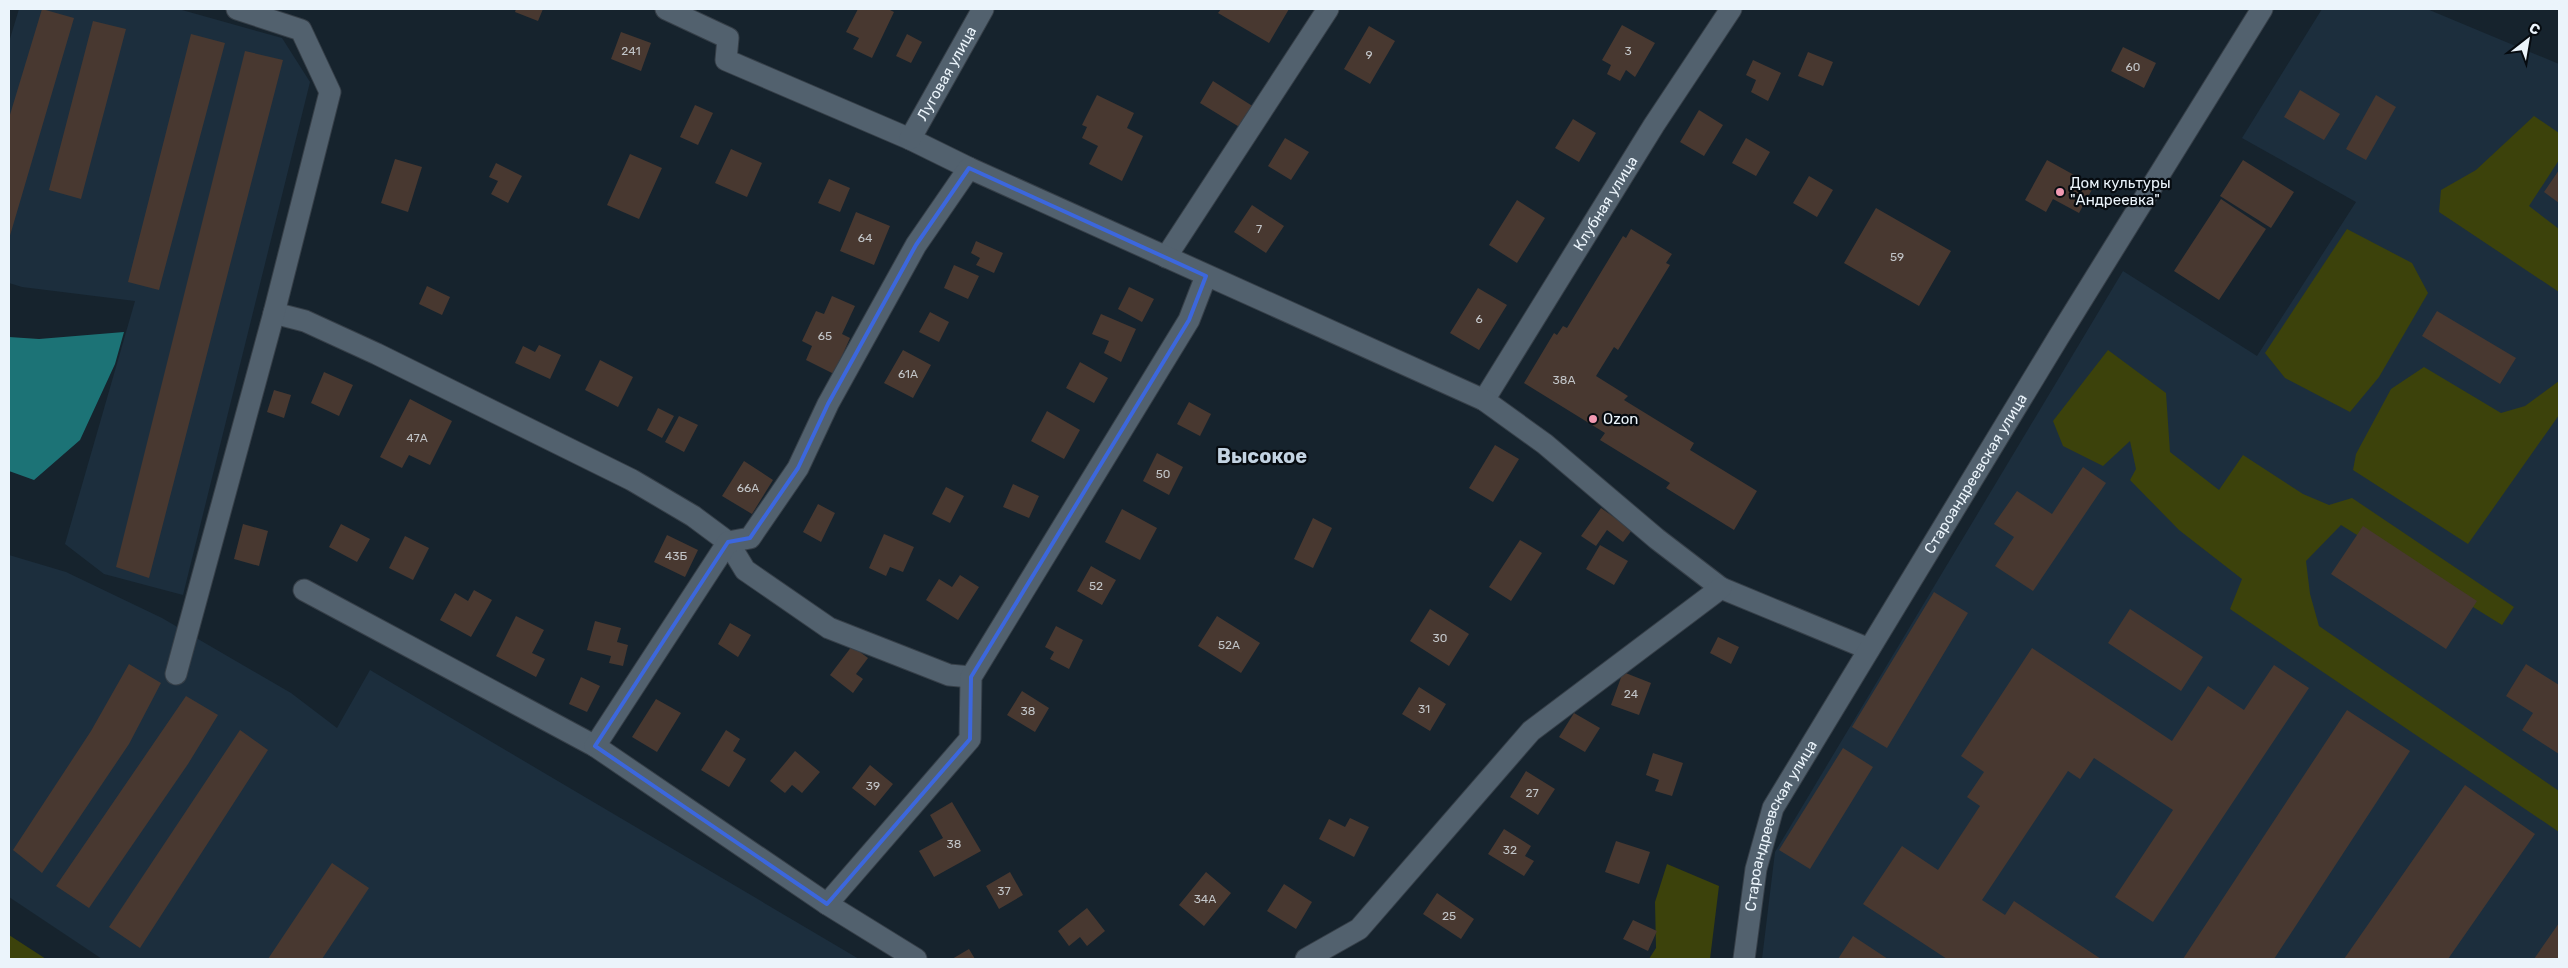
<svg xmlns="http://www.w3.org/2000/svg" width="2568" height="968" font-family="Rubik,sans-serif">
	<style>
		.built { fill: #1c2e3d }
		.green { fill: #3c420b }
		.water { fill: #1c7376 }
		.building { fill: #483830 }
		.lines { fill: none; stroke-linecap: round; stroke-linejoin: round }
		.street-casing { stroke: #363f48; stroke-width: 23 }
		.street { stroke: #52616e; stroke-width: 21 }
		.marked { fill: none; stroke: #3c67dd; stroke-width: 4; stroke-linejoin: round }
		.poi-dot { fill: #f19ab2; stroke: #060b10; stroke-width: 2 }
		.labels { text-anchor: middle; stroke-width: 4.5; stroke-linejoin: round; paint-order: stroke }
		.number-label { font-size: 12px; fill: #c2c5c8 }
		.street-label { font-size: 15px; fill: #ebf4fb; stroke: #060b10 }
		.poi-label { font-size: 15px; fill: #ebf4fb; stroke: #060b10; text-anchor: start }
		.district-label { font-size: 20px; font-weight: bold; fill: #c3d3e2; stroke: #060b10 }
	</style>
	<rect width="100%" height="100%" fill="#16232d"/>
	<!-- built -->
	<path class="built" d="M19,9L182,10L282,38L310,82L183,595L104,574L65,544L135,301L22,287L9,283V42Z
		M2322,9H2427L2559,64V959H1762L1775,852L2123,271L2257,356L2356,202L2242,138Z
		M9,555L66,572L162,618L291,693L337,728L370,670L859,959H102L9,897Z"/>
	<!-- green -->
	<path class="green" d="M2534,116L2559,133V160L2529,206L2559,229V292L2439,212L2441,190L2476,170Z
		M2347,229L2412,263L2428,293L2379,377L2350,412L2285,378L2265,353Z
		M2108,350L2166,393L2170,452L2219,490L2243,455L2303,494L2329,505L2352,498L2514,607L2502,625L2341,525L2306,561L2310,594L2319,626L2559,791V832L2230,609L2242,579L2179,530L2130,480L2136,469L2130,441L2103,466L2063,446L2053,421Z
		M2424,367L2501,413L2525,406L2559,381V415L2468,544L2353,470L2356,454L2391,389Z
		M1667,864L1719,886L1710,959H1649L1656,948L1655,902Z
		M9,935L46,959H9Z"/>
	<!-- water -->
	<path class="water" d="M124,332L115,364L80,440L34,480L9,471V337L39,339Z"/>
	<!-- building -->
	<path class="building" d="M42,9L74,18L9,239V118Z
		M516,9H543L538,21L515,12Z
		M858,9H888L894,12L872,58L853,49L859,38L846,32Z
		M1221,9H1289L1269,43L1218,13Z
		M93,21L126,29L81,199L49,190Z
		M1622,25L1655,43L1635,77L1626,70L1620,81L1607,74L1611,65L1602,60Z
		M1369,26L1395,41L1370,84L1344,69Z
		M621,32L651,43L641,71L611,59Z
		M191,34L225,43L159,290L128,282Z
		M907,34L922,42L911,63L896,56Z
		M2123,47L2156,63L2144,88L2111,71Z
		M245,51L283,60L149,578L116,567Z
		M1808,52L1833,62L1823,86L1798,76Z
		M1753,60L1781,73L1768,101L1751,92L1756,80L1746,75Z
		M1213,81L1254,107L1241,128L1200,103Z
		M2300,90L2340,114L2324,140L2284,117Z
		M1097,95L1134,113L1127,128L1143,136L1122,181L1089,164L1098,146L1082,138L1087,127L1082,125Z
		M2376,95L2396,107L2366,160L2346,149Z
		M695,105L713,113L698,145L680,137Z
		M1699,110L1723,125L1704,156L1680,142Z
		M1573,119L1596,133L1579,162L1555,148Z
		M1285,138L1309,152L1291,180L1268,166Z
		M1746,138L1770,152L1756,176L1732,163Z
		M731,149L762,163L747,197L715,183Z
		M630,154L662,168L639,219L607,205Z
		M395,159L422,167L408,212L381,203Z
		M2047,160L2094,186L2079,213L2053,199L2046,212L2025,200Z
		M2243,160L2294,192L2271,228L2220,196Z
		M496,163L522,176L508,203L491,194L498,181L489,177Z
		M2559,170V203L2544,192Z
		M1809,176L1833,190L1817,217L1793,203Z
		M829,179L850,188L840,212L818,203Z
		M2221,199L2266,229L2219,300L2174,271Z
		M1517,200L1545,218L1517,263L1489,245Z
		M1252,205L1284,226L1266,253L1234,232Z
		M1876,208L1951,251L1919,306L1844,263Z
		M856,212L890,226L874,265L840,251Z
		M1631,229L1672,254L1666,263L1670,265L1618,350L1614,347L1596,376L1628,396L1624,400L1694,443L1690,450L1757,491L1734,530L1666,488L1670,483L1600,440L1605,433L1524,383L1554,333L1557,335L1563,326L1567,328L1623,236L1626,238Z
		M976,241L1003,253L994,273L976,265L980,258L971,253Z
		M954,265L979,276L968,299L944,288Z
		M427,286L450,297L442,315L419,304Z
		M1129,287L1154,299L1142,322L1118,309Z
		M1478,288L1507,305L1479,350L1450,333Z
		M832,296L855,306L842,334L850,338L834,374L806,360L812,346L802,341L816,311L824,314Z
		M2437,311L2516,358L2500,384L2422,336Z
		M930,312L949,322L939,342L919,332Z
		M1101,314L1136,329L1121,362L1104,353L1109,341L1092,334Z
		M539,345L561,355L550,379L515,363L523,346L535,352Z
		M903,350L931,365L913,398L884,383Z
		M600,360L633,377L618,407L585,390Z
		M1080,362L1108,378L1094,403L1066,388Z
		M324,372L353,385L339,416L311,403Z
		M274,390L291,395L284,418L267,412Z
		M410,399L452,421L430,465L409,455L402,468L380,457Z
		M1189,402L1211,414L1200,436L1177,424Z
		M658,408L674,416L662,438L647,430Z
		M1047,411L1080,430L1064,459L1031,441Z
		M679,416L698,425L684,452L665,442Z
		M1495,445L1519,459L1493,502L1469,488Z
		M1157,453L1183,467L1169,495L1143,481Z
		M744,461L773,480L752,514L722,496Z
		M2083,467L2106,483L2033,591L1995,566L2014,537L1994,524L2017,491L2052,514Z
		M1013,484L1039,496L1029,518L1003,507Z
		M946,487L964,496L950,523L932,514Z
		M818,504L835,513L821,542L803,532Z
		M1601,508L1632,530L1623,542L1607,530L1596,546L1581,536Z
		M1122,509L1157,528L1140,560L1105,542Z
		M1313,518L1332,528L1313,568L1294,559Z
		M243,524L268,531L259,566L234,559Z
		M341,524L370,539L357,562L329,547Z
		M2363,526L2477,601L2446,649L2331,574Z
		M884,534L914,547L903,572L890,567L886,576L869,568Z
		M667,535L698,550L685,577L654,562Z
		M405,536L429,548L413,580L389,568Z
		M1520,540L1542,553L1511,601L1489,587Z
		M1600,545L1628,561L1614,585L1586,569Z
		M1091,566L1116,580L1102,605L1077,591Z
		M960,575L979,587L958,620L926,600L939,579L952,587Z
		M474,590L492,600L471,637L440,620L455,593L468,601Z
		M1934,592L1968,613L1887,748L1852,727Z
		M1430,609L1469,634L1449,666L1410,641Z
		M2130,609L2203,657L2181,691L2108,643Z
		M516,616L544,630L532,653L545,659L536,677L496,656Z
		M1217,616L1260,643L1241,673L1198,646Z
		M595,621L621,628L617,642L628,645L623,666L609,663L611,656L587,650Z
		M730,623L751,635L738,657L718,644Z
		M1056,626L1083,640L1069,669L1050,659L1054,652L1045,647Z
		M1718,637L1739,647L1731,664L1710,653Z
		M852,646L868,658L856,674L863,679L853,693L830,675Z
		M2032,648L2172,741L2208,686L2244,710L2274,665L2309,688L2153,922L2115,897L2173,810L2094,758L2080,779L2068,771L1982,900L2005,915L2014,901L2101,959H1947L1863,904L1902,846L1938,870L1980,806L1967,797L1984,772L1961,756Z
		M129,664L161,683L129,744L42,873L13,850L91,731Z
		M2526,664L2559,685V754L2522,730L2533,713L2506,696Z
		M1623,672L1651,683L1639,715L1611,705Z
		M581,677L600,686L587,712L569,704Z
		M1419,687L1446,704L1430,731L1402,714Z
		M1022,691L1049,708L1035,732L1007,715Z
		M186,696L218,715L188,764L89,908L56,886Z
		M656,699L681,713L657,752L632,737Z
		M2347,710L2410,751L2274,959H2183Z
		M1574,713L1600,728L1585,752L1559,737Z
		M240,730L268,750L140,948L109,927Z
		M726,730L740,739L733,751L746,759L729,787L701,770Z
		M1843,748L1873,767L1810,869L1779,850Z
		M795,751L820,772L802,793L792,785L785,793L770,781Z
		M1653,753L1683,763L1672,796L1655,791L1659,780L1646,775Z
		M870,765L893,784L875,806L852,788Z
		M1526,771L1555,789L1538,815L1510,797Z
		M2465,785L2535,834L2448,959H2344Z
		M952,802L981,851L934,877L919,851L943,838L930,815Z
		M1350,818L1369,827L1354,857L1319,839L1329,819L1345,827Z
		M1504,829L1531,846L1525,856L1534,861L1524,876L1488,854Z
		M1616,841L1650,852L1639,884L1605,872Z
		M332,863L369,888L322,959H268Z
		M1010,872L1023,895L999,909L986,886Z
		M1206,872L1231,893L1204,926L1179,905Z
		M1284,884L1312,902L1296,929L1267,911Z
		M1437,893L1474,919L1461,939L1423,914Z
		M1087,908L1105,931L1087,946L1080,937L1069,946L1058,931Z
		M1633,920L1657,931L1648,951L1623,939Z
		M2559,923V959H2534Z
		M1853,936L1888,959H1838Z
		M969,949L975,959H952Z"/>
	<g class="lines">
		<!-- street casing -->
		<g class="street-casing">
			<g id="street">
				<path d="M666,9L728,38L726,60L910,139L969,168"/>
				<path id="s1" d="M910,139L983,9"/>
				<path d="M1166,257L1328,9"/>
				<path d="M274,313L305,321L377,354L632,480L693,516L728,542L745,570L829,628L949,675L971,677"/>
				<path id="s2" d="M1484,400L1654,125L1731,9"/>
				<path d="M304,590L595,746"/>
				<path d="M176,674L274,313L330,92L301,30L237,9"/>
				<path d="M827,904L970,739L971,677L1189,320L1206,276"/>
				<path d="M916,959L827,904L595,746L728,542L750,538L798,468L828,404L916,245L969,168L1484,400L1545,444L1657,539L1721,588L1869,649"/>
				<path d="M1306,959L1359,929L1531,731L1721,588"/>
				<path id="s3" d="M1744,959L1756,869L1773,808L2058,338L2262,9"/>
			</g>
		</g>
		<!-- street -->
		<use href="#street" class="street"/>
	</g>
	<!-- marked area -->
	<path class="marked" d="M969,168L1206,276L1189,320L971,677L970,739L827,904L595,746L728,542L750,538L798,468L828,404L916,245Z"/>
	<!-- markers -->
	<g class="poi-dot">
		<circle cx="2060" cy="192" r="5"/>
		<circle cx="1593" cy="419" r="5"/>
	</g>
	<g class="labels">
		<!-- number labels -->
		<g class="number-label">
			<text x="631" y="55">241</text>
			<text x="1628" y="55">3</text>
			<text x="1369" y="59">9</text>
			<text x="2133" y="71">60</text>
			<text x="1259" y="233">7</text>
			<text x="865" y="242">64</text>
			<text x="1897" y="261">59</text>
			<text x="1479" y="323">6</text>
			<text x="825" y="340">65</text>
			<text x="908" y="378">61А</text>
			<text x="1564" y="384">38А</text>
			<text x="417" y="442">47А</text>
			<text x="1163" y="478">50</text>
			<text x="748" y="492">66А</text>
			<text x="676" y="560">43Б</text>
			<text x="1096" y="590">52</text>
			<text x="1440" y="642">30</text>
			<text x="1229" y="649">52А</text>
			<text x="1631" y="698">24</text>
			<text x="1424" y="713">31</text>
			<text x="1028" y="715">38</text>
			<text x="873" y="790">39</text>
			<text x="1532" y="797">27</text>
			<text x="954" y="848">38</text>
			<text x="1510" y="854">32</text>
			<text x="1004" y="895">37</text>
			<text x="1205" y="903">34А</text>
			<text x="1449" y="920">25</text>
		</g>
		<!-- street labels -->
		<g class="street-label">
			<text dy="5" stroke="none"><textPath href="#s1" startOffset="75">Луговая улица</textPath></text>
			<text dy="5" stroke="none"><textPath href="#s2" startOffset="231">Клубная улица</textPath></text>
			<text dy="5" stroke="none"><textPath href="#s3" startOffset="545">Староандреевская улица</textPath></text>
			<text dy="5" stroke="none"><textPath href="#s3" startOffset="140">Староандреевская улица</textPath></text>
		</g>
		<!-- poi labels -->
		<g class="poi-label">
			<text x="2070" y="188">Дом культуры<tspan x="2070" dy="17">"Андреевка"</tspan></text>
			<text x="1603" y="424">Ozon</text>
		</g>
		<!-- district labels -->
		<g class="district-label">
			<text x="1262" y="463">Высокое</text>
		</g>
	</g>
	<!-- border -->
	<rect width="2568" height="968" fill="none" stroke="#ebf4fb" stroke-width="20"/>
	<!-- north arrow -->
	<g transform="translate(2528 40) rotate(31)" stroke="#060b10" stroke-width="4" paint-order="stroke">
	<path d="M0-4L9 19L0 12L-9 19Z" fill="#ebf4fb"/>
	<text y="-8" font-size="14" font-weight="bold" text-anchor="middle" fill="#ebf4fb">С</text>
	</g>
</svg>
